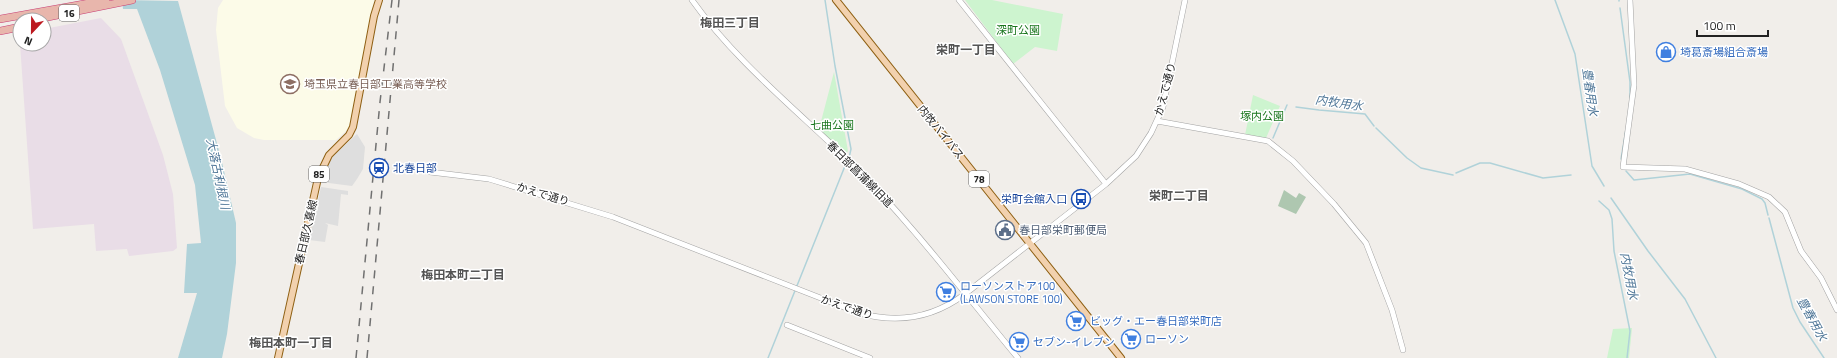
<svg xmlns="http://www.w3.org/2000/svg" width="1837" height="358" font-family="'Titillium Web','Noto Sans JP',sans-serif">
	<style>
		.industrial { fill: #e9dde7 }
		.education { fill: #fcfbe8 }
		.cemetery { fill: #aec7b0 }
		.park { fill: #cdf4cf }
		.parking { fill: #dedede }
		.water { fill: #b0d2d9 }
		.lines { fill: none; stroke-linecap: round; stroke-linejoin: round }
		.stream { stroke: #b0d2d9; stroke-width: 1.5 }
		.tertiary-casing { stroke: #a3a3a3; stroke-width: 6 }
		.primary-casing { stroke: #8e5f12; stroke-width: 8 }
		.trunk-casing { stroke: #c83e74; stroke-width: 8 }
		.tertiary { stroke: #fff; stroke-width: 5 }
		.primary { stroke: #f2d1ae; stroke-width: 6 }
		.trunk { stroke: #e8b6ac; stroke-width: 7 }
		.rail { stroke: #707070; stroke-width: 1.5; stroke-dasharray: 8 8; stroke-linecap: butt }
		.labels { text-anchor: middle; stroke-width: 3; stroke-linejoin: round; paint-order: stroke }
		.shield { fill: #fff; stroke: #646464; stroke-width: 1 }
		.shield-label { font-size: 10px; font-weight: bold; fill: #222 }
		.park-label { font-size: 11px; fill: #19761d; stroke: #fff }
		.shop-label { font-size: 11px; fill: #366cbe; stroke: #fff; text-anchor: start }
		.education-label { font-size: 11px; fill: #785e54; stroke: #fff; text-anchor: start }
		.street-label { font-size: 11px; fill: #222; stroke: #fff }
		.transit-label { font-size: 11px; fill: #164399; stroke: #fff; text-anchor: start }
		.service-label { font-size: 11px; fill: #4e5e75; stroke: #fff; text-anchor: start }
		.neighbourhood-label { font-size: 12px; font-weight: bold; fill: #555; stroke: #fff }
		.water-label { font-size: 12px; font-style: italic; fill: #517899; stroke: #fff }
	</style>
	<rect width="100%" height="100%" fill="#f1eeea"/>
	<!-- industrial -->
	<path class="industrial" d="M101,18L121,39L163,155L173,194L177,248L173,251L129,256L127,249L96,251L94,224L33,229L20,44H44V29Z"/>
	<!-- education -->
	<path class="education" d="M223,0H374L349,128L336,140H264L254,138L237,128L225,106L216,30L218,8Z"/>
	<!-- cemetery -->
	<path class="cemetery" d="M1284,190L1296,198L1299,193L1306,197L1296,214L1278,206Z"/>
	<!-- park -->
	<path class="park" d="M965,0H992L1063,14L1057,51L1035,47L1013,64Z
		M834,72L848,151L846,154L819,129Z
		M1253,95L1280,106L1266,138L1245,135Z
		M1632,328L1629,358H1607L1613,329Z"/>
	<!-- parking -->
	<path class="parking" d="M357,134L365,147L363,169L357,179L352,186L321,182L327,167L333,156Z
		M321,187L348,191V195L341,194L338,226L325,223L328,225L325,242L309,240Z"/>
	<!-- water -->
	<path class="water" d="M122,0L178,1L221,158L236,223V263L227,334L222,358H178L197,293H184L187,244L201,243L195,185L160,70L137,9H123Z"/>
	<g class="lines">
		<!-- stream -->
		<path class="stream" d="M825,0L835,66L851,149L849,158
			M1555,0L1575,54L1592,166L1604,186
			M1619,1V0
			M1620,8L1630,82V98
			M1296,107L1319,110L1365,114L1374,126
			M1376,128L1407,158L1421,168L1453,175
			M1273,138L1287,105
			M1621,159L1626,129
			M1626,171L1634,180L1690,174L1742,189L1762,199L1765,203L1768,215
			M1456,173L1480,163H1490L1543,178L1571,175
			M1611,198L1648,251L1685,299L1716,358
			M1599,201L1609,210L1612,219L1614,251L1630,331L1627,358
			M1769,218L1793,308L1800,322L1824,358
			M768,358L847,161"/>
		<!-- tertiary casing -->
		<g class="tertiary-casing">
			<path id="tertiary" d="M692,0C736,62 797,110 850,162C910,221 964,293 1018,358
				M959,0L1106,184
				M1630,0L1634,85L1623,167L1685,169L1739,184L1769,197L1785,212L1801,251L1821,278L1837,310
				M1157,121L1268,141L1293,161L1334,204L1366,243L1392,310L1403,350
				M430,172L489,179L613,217L859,313C898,324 933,318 965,294L1106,184L1136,156L1151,133L1163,107L1185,0
				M787,325L870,358"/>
		</g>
		<!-- primary casing -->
		<g class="primary-casing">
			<path id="primary" d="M836,0L1121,358
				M278,358L318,178L329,155L349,135L353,127L374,16L379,0"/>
		</g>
		<!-- trunk casing -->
		<g class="trunk-casing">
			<path id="trunk" d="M0,19L106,0
				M33,20L132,0
				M0,31L20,27"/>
		</g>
		<!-- tertiary -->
		<use href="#tertiary" class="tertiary"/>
		<!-- primary -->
		<use href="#primary" class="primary"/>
		<!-- trunk -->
		<use href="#trunk" class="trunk"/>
		<!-- rail -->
		<path class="rail" d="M356,358L380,102L392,0
			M367,358L399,0"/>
	</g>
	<!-- icons -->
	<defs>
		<g id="shop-ring" transform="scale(1)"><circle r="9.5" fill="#fff" stroke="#3f7fe0" stroke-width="1.5"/><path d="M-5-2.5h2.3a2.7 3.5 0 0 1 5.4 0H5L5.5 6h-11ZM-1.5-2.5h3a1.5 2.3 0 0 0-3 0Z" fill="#3f7fe0"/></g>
		<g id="school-ring" transform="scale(1)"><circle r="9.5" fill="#fff" stroke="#8d6e63" stroke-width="1.5"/><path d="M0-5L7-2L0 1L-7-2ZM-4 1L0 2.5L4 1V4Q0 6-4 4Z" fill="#8d6e63"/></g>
		<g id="station-ring" transform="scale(1)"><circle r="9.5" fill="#fff" stroke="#1a4fb4" stroke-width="1.5"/><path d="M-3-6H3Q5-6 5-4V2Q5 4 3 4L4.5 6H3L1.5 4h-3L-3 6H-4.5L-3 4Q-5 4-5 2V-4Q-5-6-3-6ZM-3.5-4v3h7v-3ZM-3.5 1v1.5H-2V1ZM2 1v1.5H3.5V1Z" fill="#1a4fb4"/></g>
		<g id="bus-ring" transform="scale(1)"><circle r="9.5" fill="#fff" stroke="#1a4fb4" stroke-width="1.5"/><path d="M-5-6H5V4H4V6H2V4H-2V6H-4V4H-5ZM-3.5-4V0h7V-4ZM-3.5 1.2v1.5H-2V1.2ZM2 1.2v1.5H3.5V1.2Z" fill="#1a4fb4"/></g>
		<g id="civic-ring" transform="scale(1)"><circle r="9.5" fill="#fff" stroke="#5c6f8a" stroke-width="1.5"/><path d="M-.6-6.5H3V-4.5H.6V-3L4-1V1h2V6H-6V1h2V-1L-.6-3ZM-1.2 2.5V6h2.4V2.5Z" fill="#5c6f8a"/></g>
		<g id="supermarket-ring" transform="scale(1)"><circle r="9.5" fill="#fff" stroke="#3f7fe0" stroke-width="1.5"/><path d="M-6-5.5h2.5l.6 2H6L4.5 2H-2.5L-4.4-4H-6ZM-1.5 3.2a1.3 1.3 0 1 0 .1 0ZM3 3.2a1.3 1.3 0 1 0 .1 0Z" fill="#3f7fe0"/></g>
	</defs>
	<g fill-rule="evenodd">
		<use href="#shop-ring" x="1666" y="52"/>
		<use href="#school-ring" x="290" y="84"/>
		<use href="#station-ring" x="379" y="168"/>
		<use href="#bus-ring" x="1081" y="199"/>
		<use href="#civic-ring" x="1005" y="230"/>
		<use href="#supermarket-ring" x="946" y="292"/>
		<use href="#supermarket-ring" x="1076" y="321"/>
		<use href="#supermarket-ring" x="1131" y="339"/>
		<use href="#supermarket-ring" x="1019" y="342"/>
	</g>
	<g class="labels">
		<!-- shield labels -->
		<g class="shield">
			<rect x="59" y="5" width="20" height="16" rx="3"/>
			<rect x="309" y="166" width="20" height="16" rx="3"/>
			<rect x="969" y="171" width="20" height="16" rx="3"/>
		</g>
		<g class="shield-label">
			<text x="69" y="17">16</text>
			<text x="319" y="178">85</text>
			<text x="979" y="183">78</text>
		</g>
		<!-- park labels -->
		<g class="park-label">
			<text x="1018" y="34">深町公園</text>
			<text x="1262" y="120">塚内公園</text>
			<text x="832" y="129">七曲公園</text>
		</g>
		<!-- shop labels -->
		<g class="shop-label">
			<text x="1680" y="56">埼葛斎場組合斎場</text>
			<text x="960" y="290">ローソンストア100<tspan x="960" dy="13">(LAWSON STORE 100)</tspan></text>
			<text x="1090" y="325">ビッグ・エー春日部栄町店</text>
			<text x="1145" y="343">ローソン</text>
			<text x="1033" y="346">セブン-イレブン</text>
		</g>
		<!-- education labels -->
		<g class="education-label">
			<text x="304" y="88">埼玉県立春日部工業高等学校</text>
		</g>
		<!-- street labels -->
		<g class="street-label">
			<text transform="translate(1165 89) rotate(-75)" y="4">かえで通り</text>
			<text transform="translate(941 132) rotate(51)" y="4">内牧バイパス</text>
			<text transform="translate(860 174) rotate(45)" y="4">春日部菖蒲線旧道</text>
			<text transform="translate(543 194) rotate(17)" y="4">かえで通り</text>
			<text transform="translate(306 232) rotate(-77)" y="4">春日部久喜線</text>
			<text transform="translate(847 307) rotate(19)" y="4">かえで通り</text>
		</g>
		<!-- transit labels -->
		<g class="transit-label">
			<text x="393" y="172">北春日部</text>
			<text x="1067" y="203" text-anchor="end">栄町会館入口</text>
		</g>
		<!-- service labels -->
		<g class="service-label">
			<text x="1019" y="234">春日部栄町郵便局</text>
		</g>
		<!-- neighbourhood labels -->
		<g class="neighbourhood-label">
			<text x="730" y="27">梅田三丁目</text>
			<text x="966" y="54">栄町一丁目</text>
			<text x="1179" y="200">栄町二丁目</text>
			<text x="463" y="279">梅田本町二丁目</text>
			<text x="291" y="347">梅田本町一丁目</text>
		</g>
		<!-- water labels -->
		<g class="water-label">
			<text transform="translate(1590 92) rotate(82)" y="4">豊春用水</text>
			<text transform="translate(1339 103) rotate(8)" y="4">内牧用水</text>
			<text transform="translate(218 174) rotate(78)" y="4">大落古利根川</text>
			<text transform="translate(1629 276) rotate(79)" y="4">内牧用水</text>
			<text transform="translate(1812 319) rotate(61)" y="4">豊春用水</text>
		</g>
	</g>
	<!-- north arrow -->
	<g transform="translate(32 32) rotate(202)"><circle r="19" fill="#ffffff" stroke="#a7a7a7"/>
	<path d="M0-3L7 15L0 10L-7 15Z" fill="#bc181f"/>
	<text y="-6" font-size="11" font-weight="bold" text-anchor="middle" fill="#222222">N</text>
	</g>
	<!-- scale -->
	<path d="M1697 30v6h71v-6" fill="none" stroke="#222222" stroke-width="2"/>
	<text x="1703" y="30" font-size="12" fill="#222222" stroke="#ffffff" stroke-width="3" paint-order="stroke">100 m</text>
</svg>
